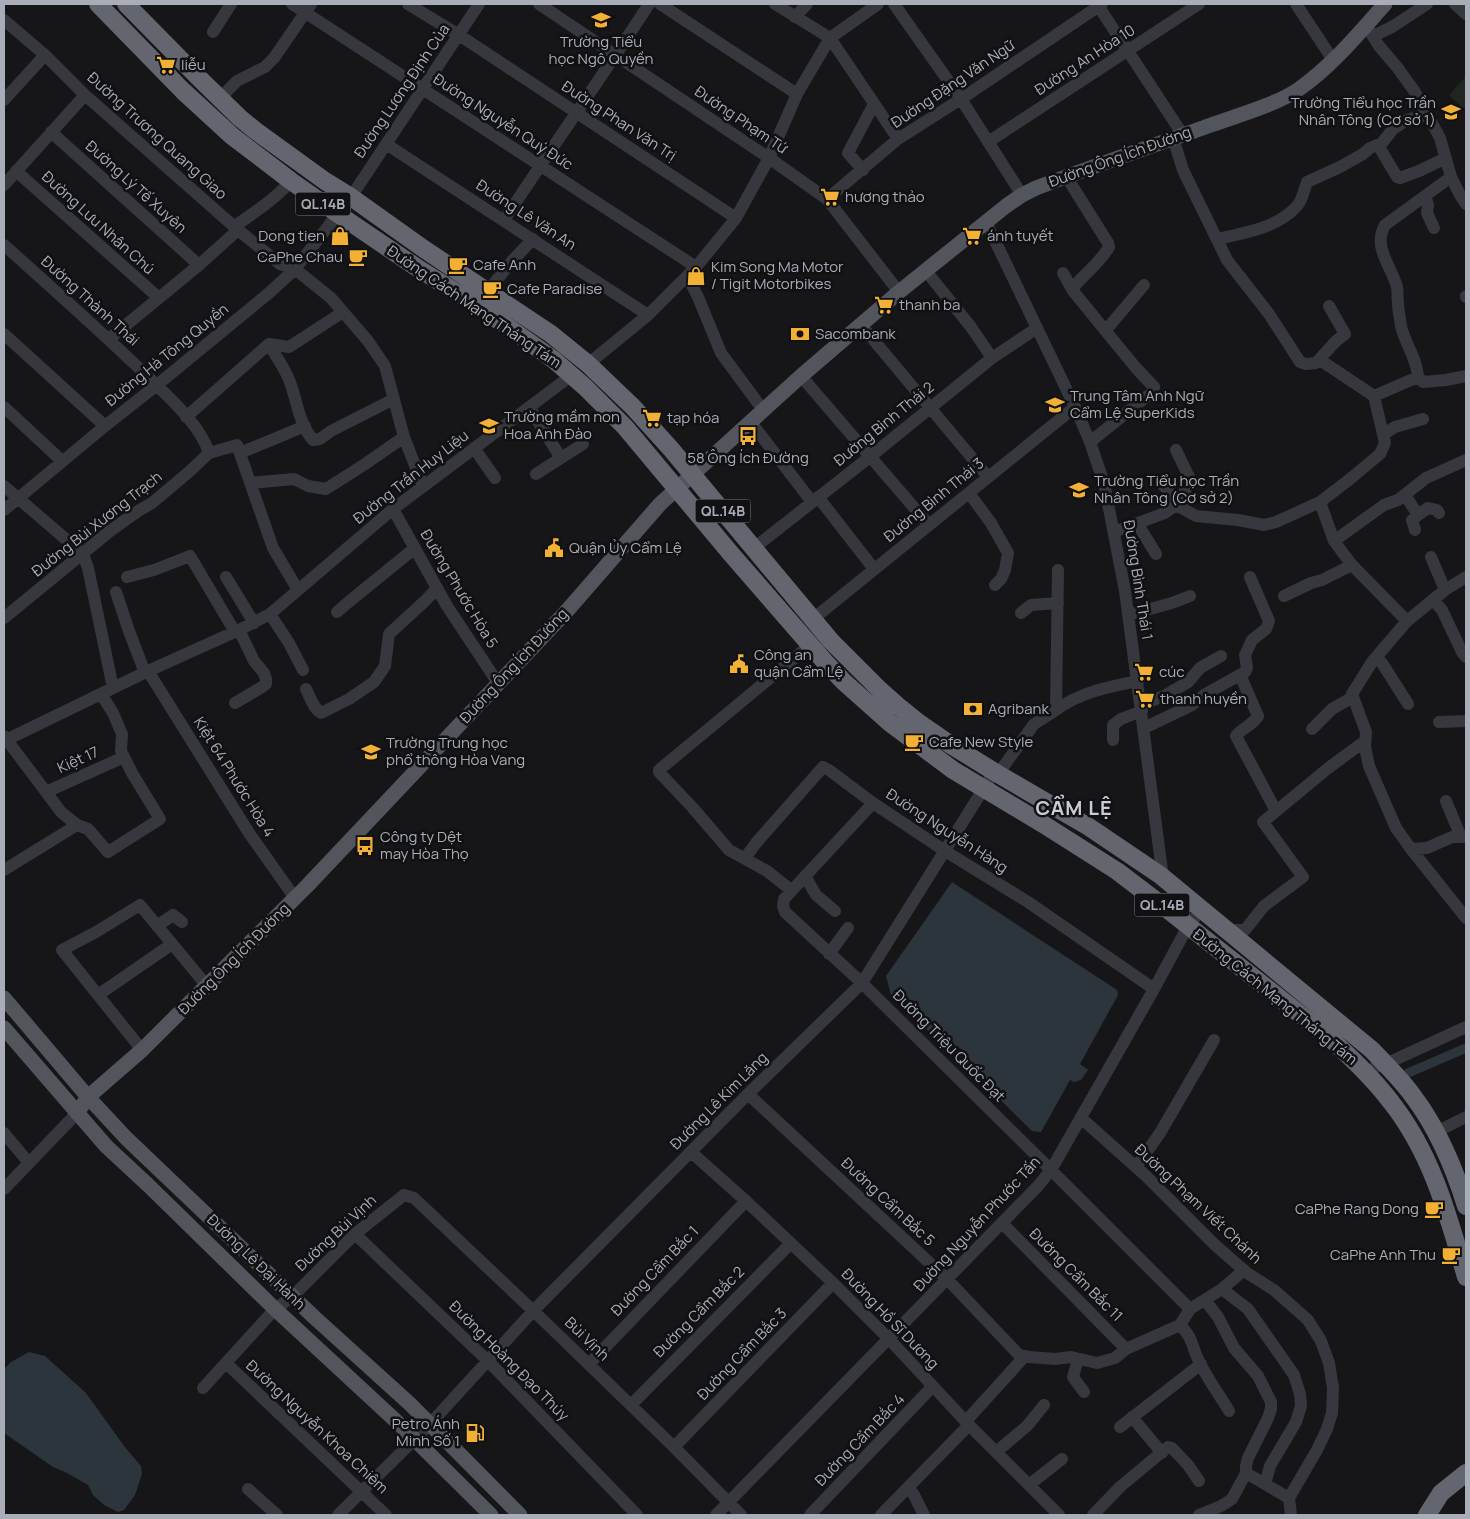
<svg xmlns="http://www.w3.org/2000/svg" width="1470" height="1519" font-family="Manrope,sans-serif">
	<style>
		.garden { fill: #1e261f }
		.water { fill: #2c353c }
		.lines { fill: none; stroke-linecap: round; stroke-linejoin: round }
		.canal { stroke: #2c353c; stroke-width: 9 }
		.minor { stroke: #37383d; stroke-width: 12 }
		.major { stroke: #53555c; stroke-width: 15 }
		.highway { stroke: #63666e; stroke-width: 18 }
		.labels { text-anchor: middle; stroke-width: 5; stroke-linejoin: round; paint-order: stroke }
		.shield { fill: #111113; stroke: #7b7e86; stroke-width: 1 }
		.shield-label { font-size: 14px; font-weight: bold; fill: #a8adb8 }
		.poi-label { font-size: 15px; fill: #a8adb8; stroke: #111113; text-anchor: start }
		.street-label { font-size: 15px; fill: #a8adb8; stroke: #111113 }
		.district-label { font-size: 20px; font-weight: bold; letter-spacing: 1px; fill: #c9ccd4; stroke: #111113 }
	</style>
	<rect width="100%" height="100%" fill="#161618"/>
	<!-- garden -->
	<path class="garden" d="M1466,76V111L1449,95Z"/>
	<!-- water -->
	<path class="water" d="M952,882L1117,990L1118,995L1080,1064L1088,1070L1081,1080L1074,1082L1070,1080L1041,1132L1032,1131L972,1072L970,1062L965,1052L957,1046L943,1045L891,995L886,976Z
		M29,1352L45,1356L86,1393L124,1446L141,1466L142,1474L135,1495L124,1510L118,1512L104,1505L93,1495L88,1485L67,1473L53,1467L4,1433V1369L11,1362Z"/>
	<g class="lines">
		<!-- canal -->
		<path class="canal" d="M1408,1073L1466,1048"/>
		<!-- minor -->
		<path class="minor" d="M292,4L696,267
			M408,4L459,35L736,218
			M539,4L769,158L827,199L899,292
			M660,4L797,94
			M775,4L830,38L898,139
			M894,4L961,99L1022,195
			M1097,4L1183,135
			M1296,4L1333,60
			M1455,4L1466,14
			M795,17L807,4
			M4,20L45,55L85,95L238,230L280,264L295,269L331,298L368,341L385,366L404,437L423,486
			M1366,25L1379,46L1397,67L1415,92L1440,138L1451,177L1460,195L1466,204
			M213,32L231,4
			M1373,36L1392,27L1427,4
			M220,98L237,81L265,67L274,58L311,4
			M4,100L45,55
			M51,132L199,265
			M1173,138L1183,170L1227,260L1269,314L1300,362L1306,364L1316,363L1336,341L1345,334L1329,306
			M988,142L1199,4
			M386,144L648,315
			M1378,145L1397,177L1400,178L1419,171L1446,158
			M863,170L848,153L874,104
			M16,171L159,298
			M1066,176L1108,243L1109,247C1100,263 1083,275 1072,289
			M4,185L85,95
			M1425,196L1428,205L1427,213L1434,228
			M827,199L898,139L961,99L1102,4
			M504,220C552,147 602,77 649,4
			M986,222L1075,407L1090,442L1104,483L1125,591L1163,878
			M235,226C255,212 275,199 291,181
			M1217,239C1244,233 1277,228 1296,207C1302,202 1304,190 1307,182L1340,167L1363,154L1370,148L1382,143L1393,129L1407,120L1427,114
			M4,245C50,286 97,328 142,371C164,393 200,423 209,453
			M926,271L971,327L992,358
			M1063,273L1073,291L1136,368L1154,387L1152,393L1146,397L1090,442
			M687,276L698,297L721,353L763,410
			M488,291L512,261L533,239
			M1466,297V296
			M861,325L988,477
			M1106,330L1144,285
			M4,334L105,426
			M109,339L199,265L238,230
			M269,344C276,357 285,368 290,382C297,401 299,424 313,440L320,439L331,431L394,399
			M1320,360L1374,396
			M588,364L648,315L696,267L736,218L769,158L797,94L830,38L878,4
			M801,376L929,525
			M1418,377C1417,358 1405,344 1401,326C1400,318 1398,310 1398,303C1397,297 1398,292 1397,287C1392,267 1372,247 1385,225L1451,177
			M1418,377L1423,382L1446,380L1466,376
			M1374,396L1418,377
			M4,407L62,461
			M529,407L561,458L536,474
			M186,417L269,344L289,347L343,312
			M750,421L812,502
			M1384,434L1395,427L1423,419
			M474,448L495,478
			M209,453L237,445L273,548L298,590
			M240,453L305,426
			M561,458L583,444
			M250,483L294,479L308,486L326,489L365,464L404,437
			M1161,483L1178,501
			M4,486L83,554L88,568L113,688
			M969,493L991,523L1008,553L1005,570L1001,579L995,585
			M1405,495L1418,515L1412,520L1415,530
			M818,497L874,569
			M1320,502L1334,541L1352,565L1407,621
			M1176,505L1191,481L1176,450
			M393,509L447,606L498,683
			M4,510L105,426L157,385L269,293L295,269L351,197L479,4
			M1418,515L1428,508L1437,510L1439,513
			M1137,523L1156,554
			M1114,532L1165,513L1176,505L1196,516L1238,520L1264,525L1276,522L1320,502L1350,479L1380,454L1385,443L1374,396
			M1334,541L1384,505L1398,500L1426,478L1466,460
			M754,548L871,456L992,358L1037,328
			M1431,557L1445,590
			M127,577L154,570L190,556L235,632
			M226,577L254,623
			M1466,577L1445,590L1407,621L1372,662L1352,694L1366,732L1365,747L1369,766L1396,828L1411,849L1466,918
			M116,592L129,631L145,673
			M1284,596L1311,583L1322,580L1352,565
			M1433,600L1442,610L1462,652L1466,657
			M337,612L351,600L415,548
			M1021,613L1031,605L1058,603
			M270,614L289,643L303,670
			M1128,615L1172,603L1190,596
			M4,618L110,531L138,511L152,503L190,471L209,453
			M813,619L1075,407
			M1376,659L1382,663L1408,704
			M148,671L249,833L295,898
			M1240,675L1258,716C1253,725 1242,728 1236,736L1276,811
			M306,689C310,697 313,708 321,713L349,699L374,682L385,666L389,634L426,600L437,588
			M235,703L262,687L266,684V679L264,673L254,661L239,630
			M1141,705L1166,695L1188,682L1200,668L1221,656
			M1056,710C1080,692 1109,687 1138,681
			M1439,722L1466,721
			M1144,728L1192,705L1204,695L1245,672L1247,668L1245,655L1252,640L1266,629L1269,621L1250,577
			M1312,729L1332,709L1353,697
			M4,736L61,812L77,825L4,870
			M1113,740V725L1121,719L1142,711
			M4,741L148,671L239,630L270,614L393,509L572,375
			M998,774L1034,724L1056,710L1058,570
			M46,792L124,757
			M1446,801L1461,837
			M873,803L784,899L783,906L785,912L862,983L1051,1170L1190,1309
			M77,825L88,829L108,852L160,819L132,773L121,751L122,734L113,713L101,694
			M1411,849L1427,848L1452,837H1466
			M745,858L756,843L823,767L829,770L873,803L945,851L1028,902L1154,989
			M805,876L816,895L835,911
			M791,890L767,871L729,850L692,807L659,772V770L810,645
			M157,926L173,915L182,922
			M1227,930H1245L1264,906L1303,877L1263,822L1327,769L1365,741
			M829,954L848,928
			M98,995L172,944
			M142,1050L62,950L96,932L140,905L207,986
			M1367,1073L1383,1062L1392,1061L1466,1027
			M748,1094L948,1280L1019,1355L1029,1357L1055,1359L1071,1357L1097,1363L1115,1358L1126,1349L1180,1325L1190,1309L1222,1289L1244,1270
			M1081,1118L1146,1176L1214,1244L1247,1273L1274,1290L1308,1320L1321,1341L1329,1363L1333,1388L1332,1413L1327,1429L1317,1450L1289,1498L1291,1515
			M1436,1132L1466,1117
			M4,1133L29,1163
			M691,1152L746,1201L833,1283L889,1339L969,1425L1059,1515
			M1136,1167L1160,1133L1214,1040
			M4,1189L77,1113
			M1002,1223L1126,1349
			M355,1234L488,1361L637,1515
			M1222,1289L1248,1309L1294,1375L1300,1394L1301,1406L1296,1422L1270,1466L1265,1484
			M1205,1300L1218,1317L1234,1348L1258,1376L1271,1402V1409L1268,1418L1248,1458L1246,1466V1473
			M1180,1325C1193,1338 1191,1344 1198,1359C1206,1377 1219,1394 1229,1411
			M1078,1359L1073,1377L1084,1392
			M226,1363L386,1515
			M589,1364L746,1201
			M203,1388L275,1309L292,1297L355,1234L404,1195L414,1198L544,1321L674,1447L741,1515
			M631,1405L791,1243
			M1132,1417L1162,1453
			M966,1421L1025,1356
			M1120,1427L1201,1364
			M674,1447L833,1283
			M996,1452L1027,1426L1044,1405
			M1029,1485L1062,1459
			M908,1488L914,1495L924,1515
			M248,1489L277,1515
			M338,1515L430,1424L534,1310L748,1094L862,983L994,772
			M716,1515L1038,1186L1051,1170L1154,989L1188,926L1202,909
			M810,1515L933,1386
			M881,1515L969,1425
			M1093,1515L1121,1486L1168,1447L1172,1448L1188,1465L1199,1481
			M1199,1515L1221,1506L1232,1499L1246,1473L1289,1498"/>
		<!-- major -->
		<path class="major" d="M4,998L88,1097L126,1138L315,1318L410,1404L520,1515
			M4,1028L106,1146L148,1185L275,1309L396,1421L491,1515
			M77,1113L88,1097L142,1050L307,886L565,613L660,504L801,376L899,292L1006,206L1022,195L1036,188C1094,166 1152,146 1211,125C1236,116 1278,104 1299,89C1332,66 1358,34 1385,4"/>
		<!-- highway -->
		<path class="highway" d="M98,4L183,91L232,136L291,181L338,214L416,267L478,306L532,344L554,360L585,387L625,427L732,555L825,662L844,682L890,723L953,770L1043,824L1117,871L1167,909L1330,1038C1351,1058 1373,1078 1391,1102C1432,1154 1448,1215 1466,1277
			M126,4L200,79L240,118L256,131L325,181L351,197L424,249L551,334L588,364L633,407L671,449L831,641L880,690L898,706L919,723L951,745L998,774L1089,827L1160,875L1372,1050C1386,1065 1401,1079 1413,1096C1438,1129 1454,1167 1466,1206
			M1427,1515L1441,1493L1466,1473"/>
	</g>
	<!-- icons -->
	<defs>
		<g id="school-bare" transform="scale(1.5)"><path d="M0-5L7-2L0 1L-7-2ZM-4 1L0 2.5L4 1V4Q0 6-4 4Z" fill="#f2b134" stroke="#111113" stroke-width="2.5" paint-order="stroke"/></g>
		<g id="supermarket-bare" transform="scale(1.5)"><path d="M-6-5.5h2.5l.6 2H6L4.5 2H-2.5L-4.4-4H-6ZM-1.5 3.2a1.3 1.3 0 1 0 .1 0ZM3 3.2a1.3 1.3 0 1 0 .1 0Z" fill="#f2b134" stroke="#111113" stroke-width="2.5" paint-order="stroke"/></g>
		<g id="shop-bare" transform="scale(1.5)"><path d="M-5-2.5h2.3a2.7 3.5 0 0 1 5.4 0H5L5.5 6h-11ZM-1.5-2.5h3a1.5 2.3 0 0 0-3 0Z" fill="#f2b134" stroke="#111113" stroke-width="2.5" paint-order="stroke"/></g>
		<g id="cafe-bare" transform="scale(1.5)"><path d="M-5.5-4.5H6V0H3Q3 3.5 0 3.5H-2.5Q-5.5 3.5-5.5 0ZM3-3.2v2h1.7v-2ZM-6 4.5H4V6H-6Z" fill="#f2b134" stroke="#111113" stroke-width="2.5" paint-order="stroke"/></g>
		<g id="bank-bare" transform="scale(1.5)"><path d="M-6-4H6V4H-6ZM0-2.3a2.3 2.3 0 1 0 0 4.6a2.3 2.3 0 1 0 0-4.6Z" fill="#f2b134" stroke="#111113" stroke-width="2.5" paint-order="stroke"/></g>
		<g id="bus-bare" transform="scale(1.5)"><path d="M-5-6H5V4H4V6H2V4H-2V6H-4V4H-5ZM-3.5-4V0h7V-4ZM-3.5 1.2v1.5H-2V1.2ZM2 1.2v1.5H3.5V1.2Z" fill="#f2b134" stroke="#111113" stroke-width="2.5" paint-order="stroke"/></g>
		<g id="civic-bare" transform="scale(1.5)"><path d="M-.6-6.5H3V-4.5H.6V-3L4-1V1h2V6H-6V1h2V-1L-.6-3ZM-1.2 2.5V6h2.4V2.5Z" fill="#f2b134" stroke="#111113" stroke-width="2.5" paint-order="stroke"/></g>
		<g id="fuel-bare" transform="scale(1.5)"><path d="M-5.5-6h7V0h2V4h1.3V-2.5L3-4.5l.8-.8L6-3V5H2.5V1h-1V6h-7ZM-4.2-4.7v3.2H.2V-4.7Z" fill="#f2b134" stroke="#111113" stroke-width="2.5" paint-order="stroke"/></g>
	</defs>
	<g fill-rule="evenodd">
		<use href="#school-bare" x="601" y="20"/>
		<use href="#supermarket-bare" x="166" y="65"/>
		<use href="#school-bare" x="1451" y="112"/>
		<use href="#supermarket-bare" x="830" y="197"/>
		<use href="#shop-bare" x="340" y="236"/>
		<use href="#supermarket-bare" x="972" y="236"/>
		<use href="#cafe-bare" x="358" y="257"/>
		<use href="#cafe-bare" x="458" y="265"/>
		<use href="#shop-bare" x="696" y="276"/>
		<use href="#cafe-bare" x="492" y="289"/>
		<use href="#supermarket-bare" x="884" y="305"/>
		<use href="#bank-bare" x="800" y="334"/>
		<use href="#school-bare" x="1055" y="405"/>
		<use href="#supermarket-bare" x="652" y="418"/>
		<use href="#school-bare" x="489" y="426"/>
		<use href="#bus-bare" x="748" y="436"/>
		<use href="#school-bare" x="1079" y="490"/>
		<use href="#civic-bare" x="554" y="548"/>
		<use href="#civic-bare" x="739" y="664"/>
		<use href="#supermarket-bare" x="1144" y="672"/>
		<use href="#supermarket-bare" x="1145" y="699"/>
		<use href="#bank-bare" x="973" y="709"/>
		<use href="#cafe-bare" x="914" y="742"/>
		<use href="#school-bare" x="371" y="752"/>
		<use href="#bus-bare" x="365" y="846"/>
		<use href="#cafe-bare" x="1434" y="1209"/>
		<use href="#cafe-bare" x="1451" y="1255"/>
		<use href="#fuel-bare" x="475" y="1433"/>
	</g>
	<g class="labels">
		<!-- shield labels -->
		<g class="shield">
			<rect x="295.5" y="192.5" width="55" height="23" rx="4"/>
			<rect x="695.5" y="499.5" width="55" height="23" rx="4"/>
			<rect x="1134.5" y="893.5" width="55" height="23" rx="4"/>
		</g>
		<g class="shield-label">
			<text x="323" y="209">QL.14B</text>
			<text x="723" y="516">QL.14B</text>
			<text x="1162" y="910">QL.14B</text>
		</g>
		<!-- poi labels -->
		<g class="poi-label">
			<text x="601" y="47" text-anchor="middle">Trường Tiểu<tspan x="601" dy="17">học Ngô Quyền</tspan></text>
			<text x="181" y="70">liễu</text>
			<text x="1436" y="108" text-anchor="end">Trường Tiểu học Trần<tspan x="1436" dy="17">Nhân Tông (Cơ sở 1)</tspan></text>
			<text x="845" y="202">hương thảo</text>
			<text x="325" y="241" text-anchor="end">Dong tien</text>
			<text x="987" y="241">ánh tuyết</text>
			<text x="343" y="262" text-anchor="end">CaPhe Chau</text>
			<text x="473" y="270">Cafe Anh</text>
			<text x="711" y="272">Kim Song Ma Motor<tspan x="711" dy="17">/ Tigit Motorbikes</tspan></text>
			<text x="507" y="294">Cafe Paradise</text>
			<text x="899" y="310">thanh ba</text>
			<text x="815" y="339">Sacombank</text>
			<text x="1070" y="401">Trung Tâm Anh Ngữ<tspan x="1070" dy="17">Cẩm Lệ SuperKids</tspan></text>
			<text x="504" y="422">Trường mầm non<tspan x="504" dy="17">Hoa Anh Đào</tspan></text>
			<text x="667" y="423">tạp hóa</text>
			<text x="748" y="463" text-anchor="middle">58 Ông Ích Đường</text>
			<text x="1094" y="486">Trường Tiểu học Trần<tspan x="1094" dy="17">Nhân Tông (Cơ sở 2)</tspan></text>
			<text x="569" y="553">Quận Ủy Cẩm Lệ</text>
			<text x="754" y="660">Công an<tspan x="754" dy="17">quận Cẩm Lệ</tspan></text>
			<text x="1159" y="677">cúc</text>
			<text x="1160" y="704">thanh huyền</text>
			<text x="988" y="714">Agribank</text>
			<text x="929" y="747">Cafe New Style</text>
			<text x="386" y="748">Trường Trung học<tspan x="386" dy="17">phổ thông Hòa Vang</tspan></text>
			<text x="380" y="842">Công ty Dệt<tspan x="380" dy="17">may Hòa Thọ</tspan></text>
			<text x="1419" y="1214" text-anchor="end">CaPhe Rang Dong</text>
			<text x="1436" y="1260" text-anchor="end">CaPhe Anh Thu</text>
			<text x="460" y="1429" text-anchor="end">Petro Ánh<tspan x="460" dy="17">Minh Số 1</tspan></text>
		</g>
		<!-- street labels -->
		<g class="street-label">
			<text transform="translate(1085 60) rotate(-33)" y="5">Đường An Hòa 10</text>
			<text transform="translate(953 84) rotate(-34)" y="5">Đường Đặng Văn Ngữ</text>
			<text transform="translate(402 91) rotate(-56)" y="5">Đường Lương Định Của</text>
			<text transform="translate(741 120) rotate(34)" y="5">Đường Phạm Tứ</text>
			<text transform="translate(619 121) rotate(33)" y="5">Đường Phan Văn Trị</text>
			<text transform="translate(503 122) rotate(33)" y="5">Đường Nguyễn Quý Đức</text>
			<text transform="translate(157 136) rotate(42)" y="5">Đường Trương Quang Giao</text>
			<text transform="translate(1120 157) rotate(-20)" y="5">Đường Ông Ích Đường</text>
			<text transform="translate(136 187) rotate(42)" y="5">Đường Lý Tế Xuyên</text>
			<text transform="translate(526 215) rotate(33)" y="5">Đường Lê Văn An</text>
			<text transform="translate(98 223) rotate(42)" y="5">Đường Lưu Nhân Chú</text>
			<text transform="translate(90 301) rotate(42)" y="5">Đường Thành Thái</text>
			<text transform="translate(474 307) rotate(34)" y="5">Đường Cách Mạng Tháng Tám</text>
			<text transform="translate(167 355) rotate(-39)" y="5">Đường Hà Tông Quyền</text>
			<text transform="translate(884 424) rotate(-39)" y="5">Đường Bình Thái 2</text>
			<text transform="translate(411 477) rotate(-38)" y="5">Đường Trần Huy Liệu</text>
			<text transform="translate(934 500) rotate(-39)" y="5">Đường Bình Thái 3</text>
			<text transform="translate(97 524) rotate(-38)" y="5">Đường Bùi Xương Trạch</text>
			<text transform="translate(1138 580) rotate(81)" y="5">Đường Bình Thái 1</text>
			<text transform="translate(459 589) rotate(59)" y="5">Đường Phước Hòa 5</text>
			<text transform="translate(514 666) rotate(-47)" y="5">Đường Ông Ích Đường</text>
			<text transform="translate(78 760) rotate(-24)" y="5">Kiệt 17</text>
			<text transform="translate(234 777) rotate(58)" y="5">Kiệt 64 Phước Hòa 4</text>
			<text transform="translate(947 831) rotate(33)" y="5">Đường Nguyễn Hàng</text>
			<text transform="translate(234 959) rotate(-45)" y="5">Đường Ông Ích Đường</text>
			<text transform="translate(1275 997) rotate(39)" y="5">Đường Cách Mạng Tháng Tám</text>
			<text transform="translate(949 1046) rotate(45)" y="5">Đường Triệu Quốc Đạt</text>
			<text transform="translate(719 1101) rotate(-45)" y="5">Đường Lê Kim Lăng</text>
			<text transform="translate(888 1202) rotate(43)" y="5">Đường Cẩm Bắc 5</text>
			<text transform="translate(1198 1204) rotate(43)" y="5">Đường Phạm Viết Chánh</text>
			<text transform="translate(977 1224) rotate(-47)" y="5">Đường Nguyễn Phước Tấn</text>
			<text transform="translate(336 1233) rotate(-43)" y="5">Đường Bùi Vịnh</text>
			<text transform="translate(256 1262) rotate(44)" y="5">Đường Lê Đại Hành</text>
			<text transform="translate(655 1271) rotate(-46)" y="5">Đường Cẩm Bắc 1</text>
			<text transform="translate(1076 1275) rotate(45)" y="5">Đường Cẩm Bắc 11</text>
			<text transform="translate(699 1312) rotate(-45)" y="5">Đường Cẩm Bắc 2</text>
			<text transform="translate(890 1319) rotate(46)" y="5">Đường Hồ Sĩ Dương</text>
			<text transform="translate(587 1339) rotate(44)" y="5">Bùi Vịnh</text>
			<text transform="translate(742 1354) rotate(-46)" y="5">Đường Cẩm Bắc 3</text>
			<text transform="translate(509 1361) rotate(45)" y="5">Đường Hoàng Đạo Thúy</text>
			<text transform="translate(317 1427) rotate(43)" y="5">Đường Nguyễn Khoa Chiêm</text>
			<text transform="translate(860 1440) rotate(-46)" y="5">Đường Cẩm Bắc 4</text>
		</g>
		<!-- district labels -->
		<g class="district-label">
			<text x="1074" y="815">CẨM LỆ</text>
		</g>
	</g>
	<!-- border -->
	<rect width="1470" height="1519" fill="none" stroke="#a8adb8" stroke-width="10"/>
</svg>
